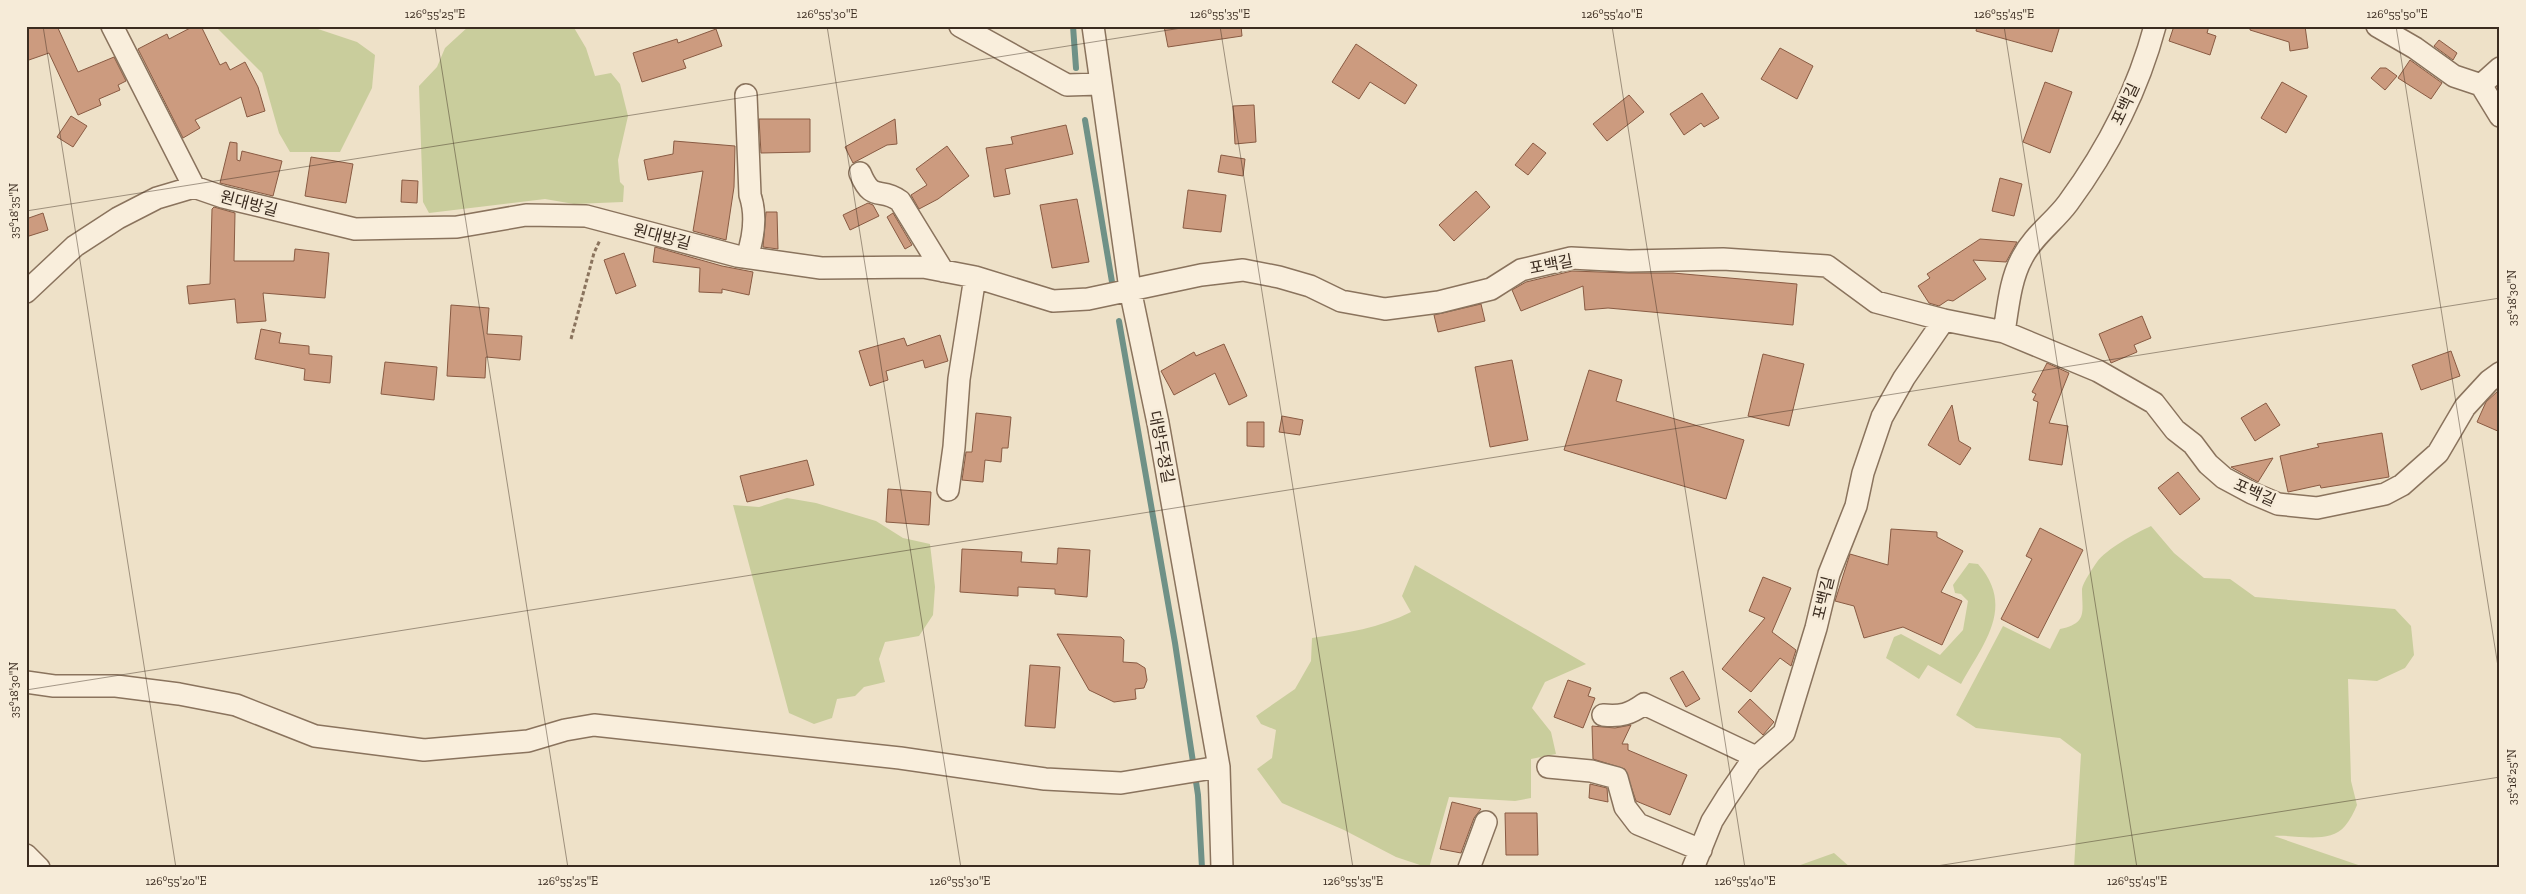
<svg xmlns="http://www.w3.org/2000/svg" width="2526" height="894" font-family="'Zilla Slab','Noto Sans KR',serif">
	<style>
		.green { fill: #c9cd9c }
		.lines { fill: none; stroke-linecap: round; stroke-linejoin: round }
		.stream { stroke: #6f9187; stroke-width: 6 }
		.building { fill: #cc9b7f; stroke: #895b43 }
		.minor-casing { stroke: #8a735d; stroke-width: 24 }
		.path { stroke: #8a735d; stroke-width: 3; stroke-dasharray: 4 2.5; stroke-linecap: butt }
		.minor { stroke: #f9eedc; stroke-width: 21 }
		.ticks { fill: none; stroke: #3b2c20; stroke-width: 1; stroke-opacity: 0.45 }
		.labels { text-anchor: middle; stroke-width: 5; stroke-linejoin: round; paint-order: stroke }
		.street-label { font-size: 16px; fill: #3b2c20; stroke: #f6ebd8 }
		.neatline { fill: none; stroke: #3b2c20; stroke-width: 2 }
		.ticks-label { font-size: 12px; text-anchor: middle; fill: #3b2c20 }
	</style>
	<rect width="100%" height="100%" fill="#eee1c8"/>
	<!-- green -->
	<path class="green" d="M215,26H309L357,42L375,55L372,88L340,152H290L279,133L262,73Z
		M469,26H573L586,48L595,76L611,73L620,84L628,116L618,160L620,182L624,186L623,202L574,204L545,199L429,213L423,202L419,86L437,67L445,48Z
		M787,498L816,503L876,521L903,538L930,544L935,587L933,615L919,636L885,642L879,659L885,682L864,687L855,696L837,699L832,718L814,724L789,713L733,505L759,507Z
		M2151,526L2174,553L2204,578L2230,579L2255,597L2395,609L2411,626L2414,655L2405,668L2377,681L2348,679L2351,781L2357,805C2354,812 2350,820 2345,826C2329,845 2295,834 2274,836L2367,868H2074L2081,754L2060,738L1976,728L1956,715L2003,626L2050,649L2060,629C2088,623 2082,612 2082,589C2083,582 2093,568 2097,562C2106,549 2136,533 2151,526Z
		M1969,563L1978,564C2016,607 1983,644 1961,684L1928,665L1919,679L1886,658L1894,637L1901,634L1940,655L1963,630L1968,601L1961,594L1955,593L1953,585Z
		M1415,565L1586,664L1545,682L1532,708L1551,732L1556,754L1531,759V798L1515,801L1449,797L1429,868L1396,857L1344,830L1282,803L1257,769L1272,758L1276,730L1261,724L1256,716L1295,689L1311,661L1312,638C1346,633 1380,628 1411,612L1402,596Z
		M1834,853L1851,868H1792Z"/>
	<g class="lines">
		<!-- stream -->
		<path class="stream" d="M1073,26L1076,68
			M1085,120L1112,282
			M1119,321L1175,643L1198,795L1202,868"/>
	</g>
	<!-- building -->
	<path class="building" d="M26,26H57L78,72L114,57L126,81L118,85L120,90L99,99L101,105L78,115L49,53L26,61Z
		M194,26H201L220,65L226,62L230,70L245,62L258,87L265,111L247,117L241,97L195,120L200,128L183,138L138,49L167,34L169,39Z
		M1164,26H1241L1242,36L1168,47Z
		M1977,26H2060L2052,52L1976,31Z
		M2174,26H2209L2207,33L2216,36L2210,55L2169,41Z
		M2250,26H2305L2308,48L2290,51L2289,42L2250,30Z
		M716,29L722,46L683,60L686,68L642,82L633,53L677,39L678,43Z
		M2439,40L2457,53L2453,60L2434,46Z
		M1356,44L1417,85L1405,104L1370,82L1359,99L1332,82Z
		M1780,48L1813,66L1797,99L1761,79Z
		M2410,60L2442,83L2431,99L2398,78Z
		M2380,68H2386L2397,76L2385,90L2371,78Z
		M2045,82L2072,92L2050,153L2023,142Z
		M2282,82L2307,96L2286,133L2261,118Z
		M1702,93L1719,118L1704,127L1701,123L1684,135L1670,114Z
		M1629,95L1644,112L1607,141L1593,124Z
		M1254,105L1256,142L1235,144L1233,106Z
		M71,116L87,126L73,147L57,137Z
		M759,119H810V152L761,153Z
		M895,119L897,144L887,145L853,163L845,147Z
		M1066,125L1073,154L1005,169L1010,194L994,197L986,148L1013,144L1011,137Z
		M674,141L735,146L734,187L726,240L693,231L703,171L648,180L644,160L673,154Z
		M230,142L237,143V160L240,161L242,151L282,161L273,196L220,183Z
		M1533,143L1546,153L1528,175L1515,165Z
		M947,146L969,176L938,199L919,209L911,195L927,185L916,169Z
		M1221,155L1245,159L1243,176L1218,172Z
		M311,157L353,164L346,203L305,196Z
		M2000,178L2022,184L2014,216L1992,211Z
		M402,180L418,181L417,203L401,202Z
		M1188,190L1226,195L1221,232L1183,228Z
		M1476,191L1490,207L1454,241L1439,225Z
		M1077,199L1089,262L1052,268L1040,205Z
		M868,203L873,205L879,216L850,230L843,215Z
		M214,207L235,213L234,261H294L295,249L329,253L325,298L263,293L266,321L237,323L235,299L189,304L187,286L210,284L212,209Z
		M766,212H777L778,249L763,247Z
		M43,213L48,230L26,237V219Z
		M893,213L912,245L905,249L887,217Z
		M1980,239L2017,242L2006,262L1973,260L1986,279L1953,301L1948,300L1939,306L1929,303L1918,286L1930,278L1927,274Z
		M655,247L722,266L753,272L749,295L722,289V293L699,292L700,268L653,262Z
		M624,253L636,286L616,294L604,260Z
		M1572,271L1628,273H1673L1797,284L1793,325L1608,308L1585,310L1583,286L1521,311L1512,290L1526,282Z
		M1481,304L1485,321L1438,332L1434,315Z
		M451,305L489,308L487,334L522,336L520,360L486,357L485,378L447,376Z
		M2142,316L2151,338L2134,345L2137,352L2111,363L2099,334Z
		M261,329L281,333L279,343L309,346V354L332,356L330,383L304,380L305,369L255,359Z
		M940,335L948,361L925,368L923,360L886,371L888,380L870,386L859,351L904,338L907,346Z
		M1224,344L1247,396L1229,405L1215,373L1174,395L1161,371L1194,352L1196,356Z
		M2451,351L2460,376L2421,390L2412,365Z
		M1763,354L1804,364L1789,426L1748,416Z
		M1512,360L1528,440L1490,447L1475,367Z
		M385,362L437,367L434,400L381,394Z
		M2047,363L2069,373L2049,423L2068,426L2062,465L2029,460L2038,402L2033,400L2036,394L2032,392Z
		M1589,370L1622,380L1616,401L1744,440L1726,499L1564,450Z
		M2500,389V432L2477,422L2486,402Z
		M2266,403L2280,425L2255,441L2241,418Z
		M1952,405L1959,441L1971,448L1960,465L1928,445Z
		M976,413L1011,417L1008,448H1002L1001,462L985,460L983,482L962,480L966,452H972Z
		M1282,416L1303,420L1300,435L1279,432Z
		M1247,422H1264V447L1247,446Z
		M2382,433L2389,477L2321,488L2320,485L2288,492L2280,456L2319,447L2317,444Z
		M2273,458L2258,482L2231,467Z
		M807,460L814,485L747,502L740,476Z
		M2178,472L2200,499L2180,515L2158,488Z
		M888,489L931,492L929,525L886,522Z
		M2040,528L2083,550L2038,638L2001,619L2032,559L2026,556Z
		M1891,529L1937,532V537L1963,551L1941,592L1962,601L1942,645L1903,627L1864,638L1854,606L1835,601L1850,554L1888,565Z
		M1058,548L1090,550L1087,597L1055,594V589L1018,587V596L960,592L962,549L1022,552L1021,562L1057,564Z
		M1763,577L1791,588L1772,632L1796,650L1791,666L1780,658L1751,692L1722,669L1765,618L1749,611Z
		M1057,634L1121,637L1124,640L1123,662L1137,663L1145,668L1147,680L1144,688L1135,689L1136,699L1114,702L1089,690Z
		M1030,665L1060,667L1055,728L1025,726Z
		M1683,671L1700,699L1686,707L1670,678Z
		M1568,680L1591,688L1588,696L1595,698L1583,728L1554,717Z
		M1750,699L1774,722L1763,735L1738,712Z
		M1631,725L1622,744H1628V750L1687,775L1670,815L1636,801L1625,769L1593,759L1592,726L1615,728Z
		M1590,784L1607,788L1608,802L1589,798Z
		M1452,802L1481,809L1474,818L1461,853L1440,849Z
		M1505,813H1537L1538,855H1506Z"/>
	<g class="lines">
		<!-- minor casing -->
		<g class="minor-casing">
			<path id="minor" d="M112,26L194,187
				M960,26L1067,85L1099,84
				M1093,26L1130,289L1158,423L1219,767L1222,868
				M2377,26L2415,48L2454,76L2481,85
				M2500,68L2481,85L2500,116
				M746,95L750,195C757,216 754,236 747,257
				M860,173C873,204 880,186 900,201L943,271
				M26,292L75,246L118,218L157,198L194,187L223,197L355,229L457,227L526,215L586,216L737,256L821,268L923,267L975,277L1053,301L1088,299L1201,275L1243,270L1279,277L1310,286L1341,301L1385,309L1439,302L1491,289L1521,270L1571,258L1629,261L1723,259L1827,266L1876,302L1944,320L2004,332L2098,371L2154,403L2175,430L2193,444L2208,464L2224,478L2252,493L2278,504L2317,508L2385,494L2402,485L2438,453L2465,407L2489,381L2500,373
				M2004,332C2008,308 2010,280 2022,258C2033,236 2054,222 2068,203C2107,150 2138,90 2155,26
				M948,490L954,447L959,379L975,277
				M26,682L54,686H116L179,694L236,705L315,736L424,750L528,741L565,730L594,725L900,758L1045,779L1121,783L1219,767
				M1603,715C1621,717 1630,714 1644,704L1756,757
				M1548,767L1591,771L1617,778L1625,807L1638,824L1701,850
				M26,855L39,868
				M1469,868L1486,822
				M1693,868L1712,821L1727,797L1751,762L1784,733L1816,628L1829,574L1856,506L1863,473L1882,417L1904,378L1944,320"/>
		</g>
		<!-- path -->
		<path class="path" d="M571,339L594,253L600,240"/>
		<!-- minor -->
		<use href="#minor" class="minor"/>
	</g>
	<!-- ticks -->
	<path class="ticks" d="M43,26L176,868M435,26L568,868M827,26L961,868M1220,26L1353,868M1612,26L1745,868M2004,26L2137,868M2396,26L2500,679M26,211L1194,26M26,690L2500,298M1924,868L2500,777"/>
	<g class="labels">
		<!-- street labels -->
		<g class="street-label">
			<text transform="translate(2125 104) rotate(-65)" y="6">포백길</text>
			<text transform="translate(249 203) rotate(15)" y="6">원대방길</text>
			<text transform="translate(662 236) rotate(15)" y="6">원대방길</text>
			<text transform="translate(1551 264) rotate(-11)" y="6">포백길</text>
			<text transform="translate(1162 447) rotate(79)" y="6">대방두정길</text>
			<text transform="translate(2255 492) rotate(24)" y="6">포백길</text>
			<text transform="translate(1823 598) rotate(-76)" y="6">포백길</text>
		</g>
	</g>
	<!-- border -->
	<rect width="2526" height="894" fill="none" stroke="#f6ebd8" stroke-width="55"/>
	<rect x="28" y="28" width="2470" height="838" class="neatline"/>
	<g class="ticks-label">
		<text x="435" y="18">126°55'25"E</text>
		<text x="827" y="18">126°55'30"E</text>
		<text x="1220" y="18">126°55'35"E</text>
		<text x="1612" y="18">126°55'40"E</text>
		<text x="2004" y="18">126°55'45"E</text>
		<text x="2397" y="18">126°55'50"E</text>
		<text transform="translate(14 211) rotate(-90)" y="4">35°18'35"N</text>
		<text transform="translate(2512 298) rotate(-90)" y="4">35°18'30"N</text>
		<text transform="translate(14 690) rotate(-90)" y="4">35°18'30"N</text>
		<text transform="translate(2512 777) rotate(-90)" y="4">35°18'25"N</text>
		<text x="176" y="885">126°55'20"E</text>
		<text x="568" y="885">126°55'25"E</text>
		<text x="960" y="885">126°55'30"E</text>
		<text x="1353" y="885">126°55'35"E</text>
		<text x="1745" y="885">126°55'40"E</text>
		<text x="2137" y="885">126°55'45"E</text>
	</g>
</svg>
